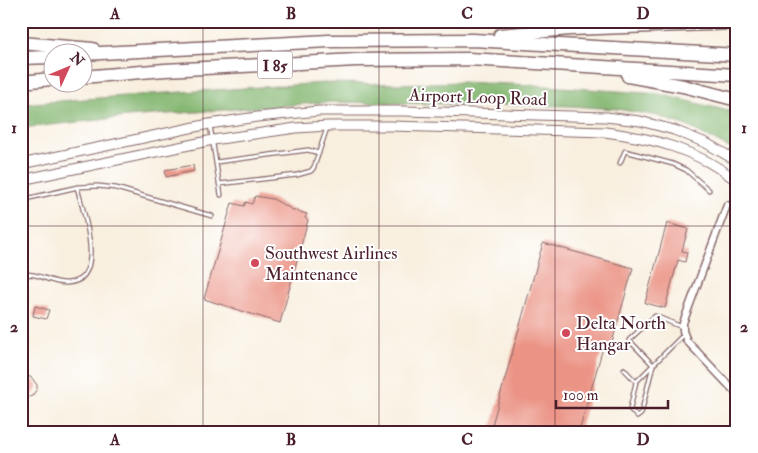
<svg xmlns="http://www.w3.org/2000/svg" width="758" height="453" font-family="'IM FELL Double Pica',serif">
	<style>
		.forest { fill: #86b873; stroke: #686c4f }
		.building { fill: #eb9486 }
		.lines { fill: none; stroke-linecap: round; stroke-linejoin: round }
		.lane-casing { stroke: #87686a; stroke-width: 5.5 }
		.street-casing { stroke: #87686a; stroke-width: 9 }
		.secondary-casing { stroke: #87686a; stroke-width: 11 }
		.highway-casing { stroke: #87686a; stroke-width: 15 }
		.lane { stroke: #fff; stroke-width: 3 }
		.street { stroke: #fff; stroke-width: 6 }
		.secondary { stroke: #fff; stroke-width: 9 }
		.highway { stroke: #fff; stroke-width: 12 }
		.grid { fill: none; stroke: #4a1f2b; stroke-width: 1; stroke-opacity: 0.55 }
		.poi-dot { fill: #d1495b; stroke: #fff; stroke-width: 2 }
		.labels { text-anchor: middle; stroke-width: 4; stroke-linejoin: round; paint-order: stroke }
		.shield { fill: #fff; stroke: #80626b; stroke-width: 1 }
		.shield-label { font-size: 16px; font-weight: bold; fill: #4a1f2b }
		.street-label { font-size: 18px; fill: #4a1f2b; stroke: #fff }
		.poi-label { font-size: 18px; fill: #4a1f2b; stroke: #fff; text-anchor: start }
		.neatline { fill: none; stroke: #4a1f2b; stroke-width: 2 }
		.grid-label { font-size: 16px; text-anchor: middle; font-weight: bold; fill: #4a1f2b }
	</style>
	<rect width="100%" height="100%" fill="#fff"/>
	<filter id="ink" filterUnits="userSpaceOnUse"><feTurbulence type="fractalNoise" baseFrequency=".02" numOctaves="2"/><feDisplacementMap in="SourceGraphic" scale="10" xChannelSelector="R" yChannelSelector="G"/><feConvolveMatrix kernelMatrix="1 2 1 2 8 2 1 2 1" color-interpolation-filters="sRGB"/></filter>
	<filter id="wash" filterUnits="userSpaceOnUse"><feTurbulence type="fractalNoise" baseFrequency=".0096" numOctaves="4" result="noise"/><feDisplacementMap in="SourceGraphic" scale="20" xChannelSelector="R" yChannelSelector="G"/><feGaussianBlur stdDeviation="1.12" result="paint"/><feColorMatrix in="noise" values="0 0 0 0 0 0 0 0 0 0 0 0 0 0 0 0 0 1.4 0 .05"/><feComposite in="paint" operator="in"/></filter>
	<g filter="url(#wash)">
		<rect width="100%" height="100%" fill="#f8efdf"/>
		<!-- forest -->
		<path class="forest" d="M461,82L532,85L659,94L737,113V152L687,126L658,116L617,109L570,106L331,102L127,117L21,128V104L151,94L325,83L400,84Z"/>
		<g id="blocks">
			<!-- building -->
			<path class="building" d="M193,165L194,171L166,177L165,170Z
				M255,196L273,199L293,210L307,214L305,218L308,220L280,323L204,299L232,203L244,206L246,202L252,204Z
				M667,223L688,229L682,251L687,252L685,262L678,260L665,308L645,303Z
				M543,243L633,268L618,321L611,346L604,344L579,432H490Z
				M35,306L49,310L46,319L33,316Z
				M21,375H26L32,378L37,385V389L32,396L21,400Z
				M21,400L28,416L23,432H21Z"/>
		</g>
	</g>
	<g filter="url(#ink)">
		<use href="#blocks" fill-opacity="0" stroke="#87686a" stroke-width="1"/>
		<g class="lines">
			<!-- lane casing -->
			<g class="lane-casing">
				<path id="lane" d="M210,125L221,195
					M216,162L308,150L319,153
					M620,163L625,151L673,164L686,170L709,190
					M219,184L297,175L311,171L314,167L327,128
					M21,200L78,187L98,186L116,188L212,216
					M21,275C37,271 51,284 67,283C109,281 82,208 77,187
					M653,365L629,340L655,316L682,327
					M624,369L636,382L683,335
					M636,382L630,409L637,417L641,414L653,365"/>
			</g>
			<!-- street casing -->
			<g class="street-casing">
				<path id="street" d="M727,205L683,323V331L687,341L737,394"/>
			</g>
			<!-- secondary casing -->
			<g class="secondary-casing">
				<path id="secondary" d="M21,164L209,124L257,117L319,111H404L606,117L640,121L674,130L706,143L737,161
					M21,180L213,140L296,128L328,126H391L605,132C653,138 698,150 737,181"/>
			</g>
			<!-- highway casing -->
			<g class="highway-casing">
				<path id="highway" d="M500,35L570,29L737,23
					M21,43L93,49
					M82,54L329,41L473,40L737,55
					M21,58L52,57
					M628,76L683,86L737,100
					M82,77L165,70L356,60L468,59L737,75
					M21,82L52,79"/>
			</g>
			<!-- lane -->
			<use href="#lane" class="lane"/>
			<!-- street -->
			<use href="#street" class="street"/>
			<!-- secondary -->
			<use href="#secondary" class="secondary"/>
			<!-- highway -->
			<use href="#highway" class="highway"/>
		</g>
	</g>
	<!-- grid -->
	<path class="grid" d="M203,21V432M379,21V432M555,21V432M21,226H737"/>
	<!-- markers -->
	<g class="poi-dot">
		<circle cx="255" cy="263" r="5"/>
		<circle cx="566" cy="333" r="5"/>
	</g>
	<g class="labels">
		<!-- shield labels -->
		<rect class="shield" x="257.5" y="51.5" width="35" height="27" rx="4"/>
		<g class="shield-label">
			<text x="275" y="71">I 85</text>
		</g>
		<!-- street labels -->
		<g class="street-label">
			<text transform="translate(478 97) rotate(2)" y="6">Airport Loop Road</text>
		</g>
		<!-- poi labels -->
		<g class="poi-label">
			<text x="265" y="259">Southwest Airlines<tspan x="265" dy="21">Maintenance</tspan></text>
			<text x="576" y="329">Delta North<tspan x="576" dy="21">Hangar</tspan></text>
		</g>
	</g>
	<!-- margin -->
	<rect width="758" height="453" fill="none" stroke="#fff" stroke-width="55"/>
	<!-- north arrow -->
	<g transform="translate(68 68) rotate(46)"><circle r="24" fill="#ffffff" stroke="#b7a5aa"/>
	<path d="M0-4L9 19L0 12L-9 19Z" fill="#d1495b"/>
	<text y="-8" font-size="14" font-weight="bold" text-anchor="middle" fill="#4a1f2b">N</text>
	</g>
	<!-- scale -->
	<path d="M556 400v8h112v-8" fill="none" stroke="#4a1f2b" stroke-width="2.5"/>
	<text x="563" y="400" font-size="15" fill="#4a1f2b" stroke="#ffffff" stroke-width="4" paint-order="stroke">100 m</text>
	<rect x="28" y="28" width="702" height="398" class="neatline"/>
	<g class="grid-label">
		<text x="115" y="19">A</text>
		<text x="291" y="19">B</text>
		<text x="467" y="19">C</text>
		<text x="643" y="19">D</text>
		<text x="14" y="133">1</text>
		<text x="744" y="133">1</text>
		<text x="14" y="332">2</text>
		<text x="744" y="332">2</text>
		<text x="115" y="445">A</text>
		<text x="291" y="445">B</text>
		<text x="467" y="445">C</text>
		<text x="643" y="445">D</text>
	</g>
</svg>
